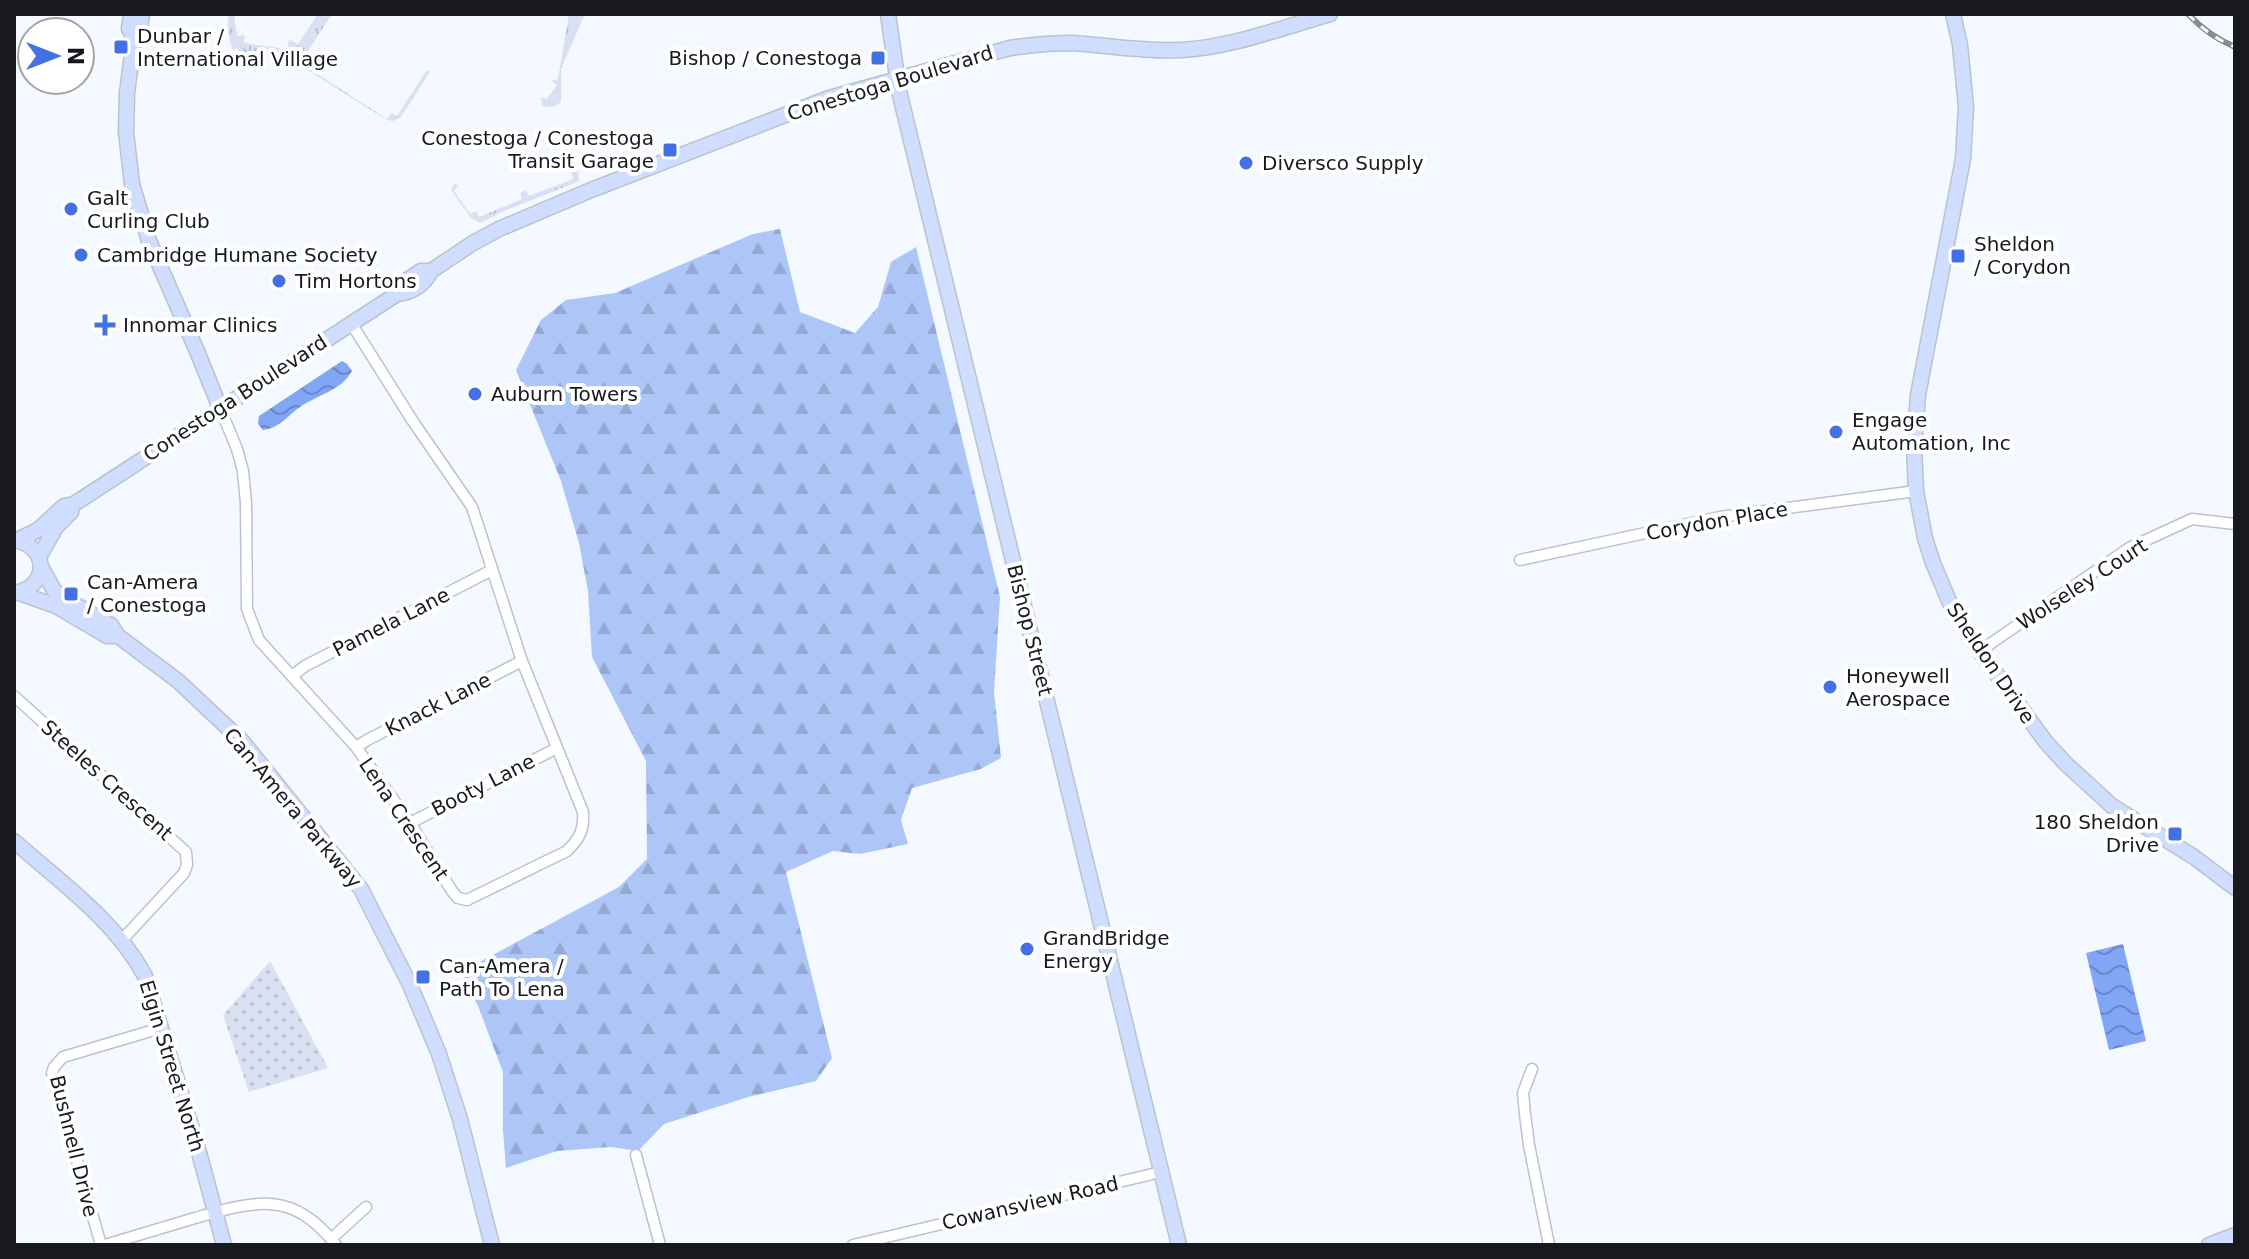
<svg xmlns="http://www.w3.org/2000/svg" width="2249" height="1259" font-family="'DejaVu Sans',sans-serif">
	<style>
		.grass { fill: url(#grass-tufts) }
		.forest { fill: url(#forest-firs) }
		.park { fill: url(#park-dots) }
		.water { fill: url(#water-waves) }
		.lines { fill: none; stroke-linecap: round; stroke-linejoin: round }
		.street-casing { stroke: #bcc2cd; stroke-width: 13 }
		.secondary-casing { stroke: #bcc2cd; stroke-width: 17 }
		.street { stroke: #fff; stroke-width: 10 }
		.secondary { stroke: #cfddfe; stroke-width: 14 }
		.rail-casing { stroke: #878a90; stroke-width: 6 }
		.rail { stroke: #fff; stroke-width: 3; stroke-dasharray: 9; stroke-linecap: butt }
		.poi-dot { fill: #4371e3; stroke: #fff; stroke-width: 3 }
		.labels { text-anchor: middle; stroke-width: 8; stroke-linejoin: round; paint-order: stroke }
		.poi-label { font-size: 20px; fill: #17191e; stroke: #fff; text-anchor: start }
		.street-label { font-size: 20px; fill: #17191e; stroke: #fff }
	</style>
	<defs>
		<pattern id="grass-tufts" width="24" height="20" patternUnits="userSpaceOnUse" patternTransform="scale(2)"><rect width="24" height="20" fill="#d8e0f1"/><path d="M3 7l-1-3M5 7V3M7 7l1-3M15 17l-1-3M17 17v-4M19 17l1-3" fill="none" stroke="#b9c0ce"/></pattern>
		<pattern id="forest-firs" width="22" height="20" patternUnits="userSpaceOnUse" patternTransform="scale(2)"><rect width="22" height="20" fill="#aec6f7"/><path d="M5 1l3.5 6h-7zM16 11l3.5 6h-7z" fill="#95aad3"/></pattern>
		<pattern id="park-dots" width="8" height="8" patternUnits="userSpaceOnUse" patternTransform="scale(2)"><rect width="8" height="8" fill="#d8e0f1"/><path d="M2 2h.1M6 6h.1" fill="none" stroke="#b9c0ce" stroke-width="1.8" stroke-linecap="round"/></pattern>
		<pattern id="water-waves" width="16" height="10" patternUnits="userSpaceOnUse" patternTransform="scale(2)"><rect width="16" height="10" fill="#81a6f5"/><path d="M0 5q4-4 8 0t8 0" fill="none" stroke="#6986c6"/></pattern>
	</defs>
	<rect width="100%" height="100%" fill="#f4f8ff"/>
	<!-- grass -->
	<path class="grass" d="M229,14H234L237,36L245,35L244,43L287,49L289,40L298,44L318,14H332L304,57L311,62L308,68L387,119L391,113L397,116L427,70L430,72L401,117L393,121L387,120L290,59L270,54L248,59V54L239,53L236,47L234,50L236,56L240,58L239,60C230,50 226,27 229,14Z
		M569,14H585L561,69V101C557,107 549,109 542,105L541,97L547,99L557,85L551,81L558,79Z
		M578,171L579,181L572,184L504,211L480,223L471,218L451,190L454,184L459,185L454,191L470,214L476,211L479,217L522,199L520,193L526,190L529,196L573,179L571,172Z"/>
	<!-- forest -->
	<path class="forest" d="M780,229L800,312L855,333L878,307L891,262L916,247L1000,597L994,692L1001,758L981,769L912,788L901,820L908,844L860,854L833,851L786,872L832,1058L816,1081L748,1097L664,1124L638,1151L611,1147L557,1151L506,1168L503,1130V1072L478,1006L461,972L619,887L647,859L646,761L592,657L588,591L579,543L561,481L516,370L541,320L566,300L615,293L753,234Z"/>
	<!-- park -->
	<path class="park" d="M270,961L328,1068L249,1092L223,1015Z"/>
	<!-- water -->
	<path class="water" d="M342,361L347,364L352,371C341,391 317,395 300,407C287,416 280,428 263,430L258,424L259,416Z
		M2123,944L2146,1041L2109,1050L2086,953Z"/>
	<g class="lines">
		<!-- street casing -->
		<g class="street-casing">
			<path id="street" d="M220,408L237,449L243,471L246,503L247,609L259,640L356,747L410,823L452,891L458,898L467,900L567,851C580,838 584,830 583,812L522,661L472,507L412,420L351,323
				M1520,560L1720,517L1916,491
				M1982,654L1990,644L2129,548L2192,519L2235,524
				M292,676L305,666L492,570
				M14,696L186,852L187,865L184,873L122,940
				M356,747L369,739L522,661
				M410,823L557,748
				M1532,1069L1523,1093L1525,1114L1529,1145L1549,1245
				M636,1155L660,1245
				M331,1239L366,1207
				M101,1245L52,1073L54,1067L63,1057L161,1028
				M105,1245C135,1236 165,1227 195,1218C255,1201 292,1189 336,1245
				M853,1245L1161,1172"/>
		</g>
		<!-- secondary casing -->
		<g class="secondary-casing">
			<path id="secondary" d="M131,14L129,29L134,39
				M142,14L140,30L134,39L127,93L126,132L132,184L149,241L197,351L220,408
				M888,14L899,91L1179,1245
				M1953,14L1960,45L1966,107L1963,159L1918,395L1914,447L1916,491L1925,538L1933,563L1952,608L1982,654L2045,741L2065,763L2112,806L2194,857L2235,888
				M397,294L401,284L421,271H431L473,243L499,229L591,190L829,98L1010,48C1031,45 1050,43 1071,43C1108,45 1144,52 1181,50C1232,47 1281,28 1330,14
				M14,540C49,545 50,588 14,593
				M17,540L38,530L64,506L74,504L397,294C412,293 425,284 431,271
				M39,557L56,527L71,512L72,508
				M41,567L54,590L62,597L111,625L118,636L178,681L242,741L361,889L410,985L439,1054L460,1119L492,1245
				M19,593L56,606L107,636H118
				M14,841C60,882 115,920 145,976L197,1145L224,1245
				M2209,1245L2235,1235"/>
		</g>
		<!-- street -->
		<use href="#street" class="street"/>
		<!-- secondary -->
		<use href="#secondary" class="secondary"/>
		<!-- rail casing -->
		<g class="rail-casing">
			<path id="rail" d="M2188,14C2202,29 2216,39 2235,47"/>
		</g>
		<!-- rail -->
		<use href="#rail" class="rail"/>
	</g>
	<!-- markers -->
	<g class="poi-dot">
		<rect x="113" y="39" width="16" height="16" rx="4"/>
		<rect x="870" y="50" width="16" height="16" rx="4"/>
		<rect x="662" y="142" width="16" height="16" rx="4"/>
		<circle cx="1246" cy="163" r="8"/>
		<circle cx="71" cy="209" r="8"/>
		<circle cx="81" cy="255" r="8"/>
		<rect x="1950" y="248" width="16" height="16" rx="4"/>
		<circle cx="279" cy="281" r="8"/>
		<path d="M101 313h8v8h8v8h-8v8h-8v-8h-8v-8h8z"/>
		<circle cx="475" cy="394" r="8"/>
		<circle cx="1836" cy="432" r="8"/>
		<rect x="63" y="586" width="16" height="16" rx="4"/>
		<circle cx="1830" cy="687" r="8"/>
		<rect x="2167" y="826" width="16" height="16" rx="4"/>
		<circle cx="1027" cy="949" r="8"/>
		<rect x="415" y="969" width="16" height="16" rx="4"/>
	</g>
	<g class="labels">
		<!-- poi labels -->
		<g class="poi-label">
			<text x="137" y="43">Dunbar /<tspan x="137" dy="23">International Village</tspan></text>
			<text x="862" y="65" text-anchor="end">Bishop / Conestoga</text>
			<text x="654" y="145" text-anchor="end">Conestoga / Conestoga<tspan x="654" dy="23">Transit Garage</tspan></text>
			<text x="1262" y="170">Diversco Supply</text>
			<text x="87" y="205">Galt<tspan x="87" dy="23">Curling Club</tspan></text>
			<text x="1974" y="251">Sheldon<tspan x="1974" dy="23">/ Corydon</tspan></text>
			<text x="97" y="262">Cambridge Humane Society</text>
			<text x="295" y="288">Tim Hortons</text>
			<text x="123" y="332">Innomar Clinics</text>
			<text x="491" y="401">Auburn Towers</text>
			<text x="1852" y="427">Engage<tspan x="1852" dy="23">Automation, Inc</tspan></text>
			<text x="87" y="589">Can-Amera<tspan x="87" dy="23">/ Conestoga</tspan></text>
			<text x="1846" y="683">Honeywell<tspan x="1846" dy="23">Aerospace</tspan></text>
			<text x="2159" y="829" text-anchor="end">180 Sheldon<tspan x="2159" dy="23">Drive</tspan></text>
			<text x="1043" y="945">GrandBridge<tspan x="1043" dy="23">Energy</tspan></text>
			<text x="439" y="973">Can-Amera /<tspan x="439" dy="23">Path To Lena</tspan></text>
		</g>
		<!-- street labels -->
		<g class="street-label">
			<text transform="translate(890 83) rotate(-17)" y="7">Conestoga Boulevard</text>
			<text transform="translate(235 398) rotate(-33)" y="7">Conestoga Boulevard</text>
			<text transform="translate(1717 521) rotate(-10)" y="7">Corydon Place</text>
			<text transform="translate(2082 584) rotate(-33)" y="7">Wolseley Court</text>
			<text transform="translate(391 622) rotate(-27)" y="7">Pamela Lane</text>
			<text transform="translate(1030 630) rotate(76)" y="7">Bishop Street</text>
			<text transform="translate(1991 663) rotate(56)" y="7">Sheldon Drive</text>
			<text transform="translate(438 704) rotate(-27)" y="7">Knack Lane</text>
			<text transform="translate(107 780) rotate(42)" y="7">Steeles Crescent</text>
			<text transform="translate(483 785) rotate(-27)" y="7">Booty Lane</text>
			<text transform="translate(293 808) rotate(50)" y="7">Can-Amera Parkway</text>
			<text transform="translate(404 819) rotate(56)" y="7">Lena Crescent</text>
			<text transform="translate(172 1066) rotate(73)" y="7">Elgin Street North</text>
			<text transform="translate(74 1146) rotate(76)" y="7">Bushnell Drive</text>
			<text transform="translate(1030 1203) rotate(-13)" y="7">Cowansview Road</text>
		</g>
	</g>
	<!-- border -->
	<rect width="2249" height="1259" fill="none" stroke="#17191e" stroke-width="32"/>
	<!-- north arrow -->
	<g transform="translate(56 56) rotate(90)"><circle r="38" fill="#ffffff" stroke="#a2a3a5" stroke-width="2"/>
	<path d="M0-6L14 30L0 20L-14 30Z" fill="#4371e3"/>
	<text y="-12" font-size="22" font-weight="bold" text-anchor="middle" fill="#17191e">N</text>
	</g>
</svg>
